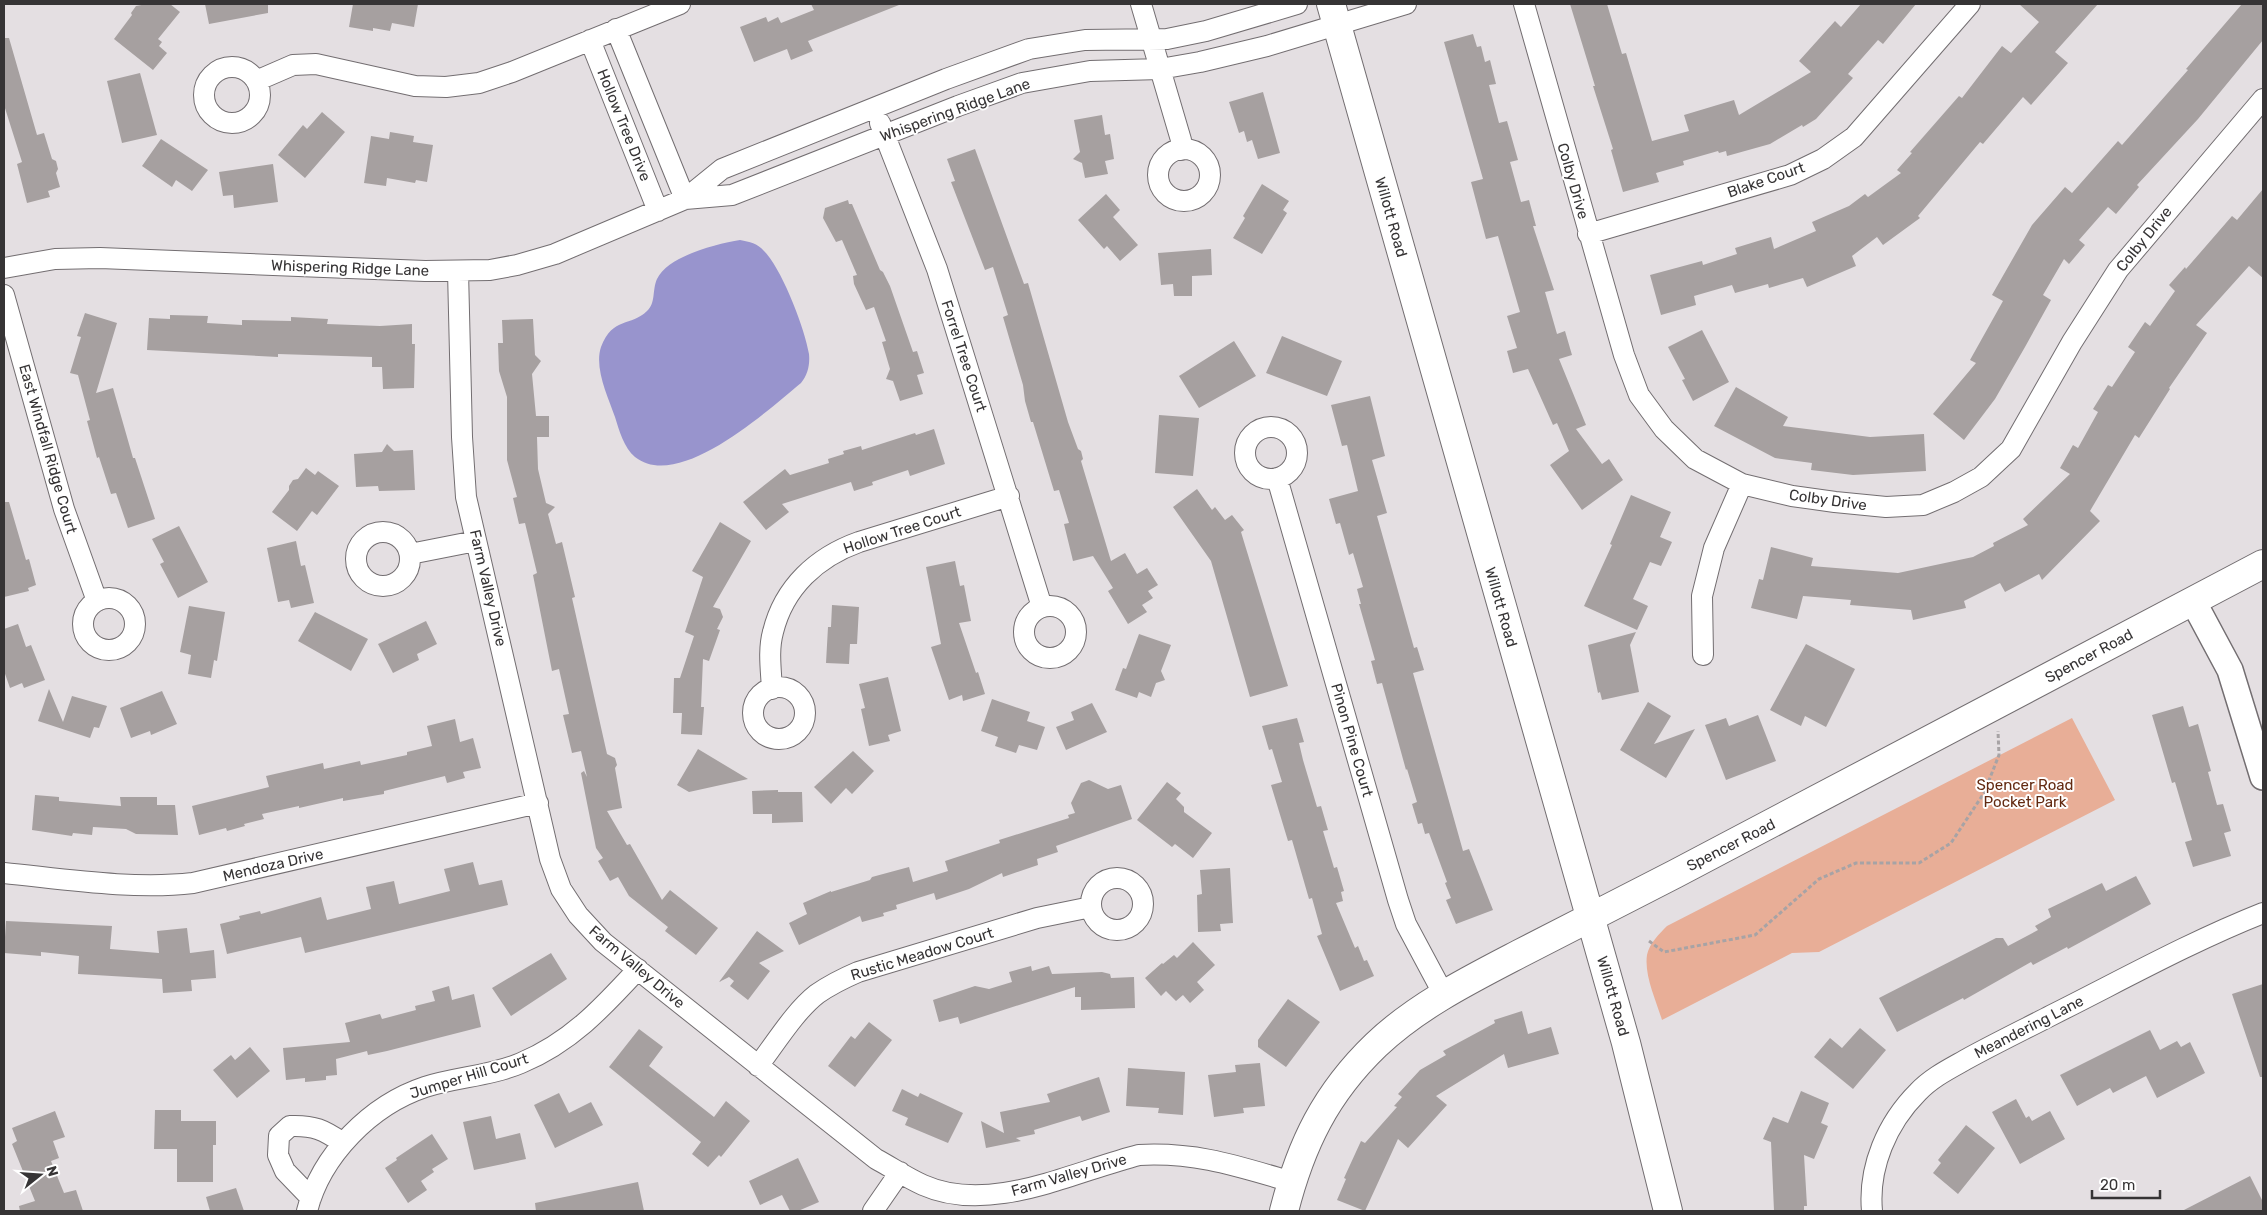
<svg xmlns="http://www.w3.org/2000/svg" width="2267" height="1215" font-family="Rubik,sans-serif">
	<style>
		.green { fill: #e8ae97 }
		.water { fill: #9894cd }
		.building { fill: #a6a0a0 }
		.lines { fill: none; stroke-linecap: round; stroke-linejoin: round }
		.minor-casing { stroke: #736e71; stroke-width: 22 }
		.tertiary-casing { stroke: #736e71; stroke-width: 28 }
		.secondary-casing { stroke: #736e71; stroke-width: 30 }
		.path { stroke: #a7a3a5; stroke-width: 3; stroke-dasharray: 4 2.5; stroke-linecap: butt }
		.minor { stroke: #fff; stroke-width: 20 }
		.tertiary { stroke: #fff; stroke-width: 25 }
		.secondary { stroke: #fff; stroke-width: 28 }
		.labels { text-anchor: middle; stroke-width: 4; stroke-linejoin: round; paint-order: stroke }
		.street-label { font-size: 15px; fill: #363435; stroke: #fff }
		.park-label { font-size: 15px; fill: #632a11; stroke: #fff }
	</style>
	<rect width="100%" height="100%" fill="#e4dfe2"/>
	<!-- green -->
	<path class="green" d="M2072,718L2115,800L1819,952L1792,953L1662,1020C1656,1000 1644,975 1647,955C1649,944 1660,933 1667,926Z"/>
	<!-- water -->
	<path class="water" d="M740,240C750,242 757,243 764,251C782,269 805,329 809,354C810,364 808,375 801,383C768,410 679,492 635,457C624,448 619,430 615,417C608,397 594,368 601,347C613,316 631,327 647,311C656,303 652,290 657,279C668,256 716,244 740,240Z"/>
	<!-- building -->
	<path class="building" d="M147,4H170L180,12L158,39L162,42L159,46L167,53L153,70L114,39L132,15L131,13L136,6Z
		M205,4H268V13L209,24Z
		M353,4H418L414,27L392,23L390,31L373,28V31L349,27Z
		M811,4H899V5L808,41L813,51L791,60L787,49L754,62L740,27L766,17L768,22L778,17L781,23L814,10Z
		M1570,4H1607L1622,54L1626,53L1652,141L1689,131L1684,115L1734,100L1739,115L1811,72L1799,61L1835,21L1841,27L1861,4H1916L1883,44L1878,40L1848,74L1853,78L1816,119L1803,127L1802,125L1770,144L1727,156L1726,151L1719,153L1718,151L1683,161L1684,165L1656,173L1659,182L1623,192L1611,150L1613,149L1593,86H1595Z
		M2019,4H2098L2055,52L2068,63L2031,105L2023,97L1983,144L1980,142L1918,216L1920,218L1883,245L1877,237L1852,256L1856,266L1807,287L1803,278L1769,288L1768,284L1735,293L1732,285L1694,296L1696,305L1661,315L1650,275L1702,261L1703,265L1737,254L1735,248L1771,237L1774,249L1816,231L1812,222L1849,206L1865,194L1868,197L1901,173L1897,170L1912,153L1910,152L1959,96L1962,98L2002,46L2011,53L2039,22Z
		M2242,4H2263V40L2198,119L2137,185L2139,187L2116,214L2108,207L2079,240L2085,245L2069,264L2064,259L2043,295L2051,300L2025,347L1995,399L1964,440L1933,414L1976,363L1970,360L2003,301L1992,295L2032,225L2065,187L2072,193L2118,141L2122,145L2188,70L2186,69Z
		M1473,34L1477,47L1481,46L1485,62L1490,60L1496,84L1489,85L1499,123L1507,121L1518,160L1510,162L1521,202L1529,200L1536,226H1533L1554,290L1545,292L1557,334L1565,331L1572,355L1559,359L1586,425L1576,429L1602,464L1609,459L1623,480L1582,510L1550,465L1569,451L1557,423L1553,425L1528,369L1513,373L1507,351L1517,348L1507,316L1520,312L1498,236L1486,239L1471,182L1483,179L1444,42Z
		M4,38H9L37,135L44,133L52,159L56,161L58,169L56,173L60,187L48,191L50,197L27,203L17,164L22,162L4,105Z
		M140,73L157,135L122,143L107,81Z
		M1263,92L1280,153L1258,159L1252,140L1247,142L1244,131L1239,133L1229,102Z
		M322,112L345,132L305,178L278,155L303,125L307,129Z
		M1102,115L1105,135L1110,134L1114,159L1105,161L1108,174L1085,178L1082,163L1073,159L1080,152L1074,120Z
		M390,132L414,136L413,142L433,145L427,182L416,180L415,183L387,178L386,186L364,183L371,136L389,139Z
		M161,139L208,170L192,191L176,180L172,187L142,166Z
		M975,149L1024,284L1028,283L1068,422L1078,449L1081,451L1083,459L1081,461L1111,561L1125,553L1137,574L1147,568L1158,585L1148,591L1153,598L1142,605L1147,612L1128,624L1108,591L1113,588L1093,556L1073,561L1064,524L1069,523L1059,490L1054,491L1033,422H1031L1025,401L1023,385L1003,317L1008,315L993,267L985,270L951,182L955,181L947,159Z
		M273,164L278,202L234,208L233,195L223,196L219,172Z
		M1262,184L1289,201L1283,210L1287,213L1262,254L1233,238L1245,218L1243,216Z
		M2263,189V278L2249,266L2196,325L2207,333L2169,388L2170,389L2139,438L2135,435L2090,511L2100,521L2042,580L2039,574L2005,592L2000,583L1964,601L1966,608L1913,620L1911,610L1850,605L1851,600L1803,596L1797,619L1751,608L1759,579L1763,580L1771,547L1813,558L1811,566L1898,573L1973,557L1994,546L1993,543L2028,525L2023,519L2070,474L2060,468L2073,445L2078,448L2098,412L2093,409L2108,385L2112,387L2135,352L2128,347L2145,322L2150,326L2175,291L2169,285L2185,267L2186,269L2232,216L2237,220Z
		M1106,194L1120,210L1113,217L1138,245L1120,261L1107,246L1104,249L1078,220Z
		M848,200L849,204H852L880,270L883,272L890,286L913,352L917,351L924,373L917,375L923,394L900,401L893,381L886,379L890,369L882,342L886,341L874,307L866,310L854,284L853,276L857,275L842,240L836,242L823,218L825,208Z
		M1211,249L1212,275L1192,276V296H1174L1173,284L1161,285L1158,253Z
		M85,313L117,323L96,393L113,388L133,458H135L155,519L128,528L116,493L111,494L99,457L97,458L87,421L90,420L78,375L70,373L81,337L77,336Z
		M170,315L208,316L207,323L242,325V320L291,321V317L328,319L327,324L380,326L412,324V344H415L414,388L383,389L382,367H372V357L278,354V357L147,350L149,318L170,319Z
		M533,319L535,355L541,361L532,374L536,416H549V437H537L538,469L546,503L555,507L548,514L556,544L562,542L575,597L572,598L607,754L615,758L617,765L615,768L622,808L607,811L627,845L630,844L662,900L670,890L718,928L696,955L665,931L668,927L629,896L618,877L610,881L598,861L603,858L596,848L581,773L584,771L587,777L581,751L572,753L563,715L569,714L559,669L552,671L533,575L537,573L525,523L519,524L513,498L517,497L507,460V397L499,371L498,343H503L502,320Z
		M1702,330L1729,382L1693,401L1682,380L1685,379L1668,347Z
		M1282,336L1342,361L1327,396L1266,373Z
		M1234,341L1256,376L1199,408L1179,376Z
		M1736,387L1788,417L1783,426L1870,437L1924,434L1926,471L1853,475L1811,470L1812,463L1775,458L1714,426Z
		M1370,396L1385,456L1372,460L1387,513L1377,516L1414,648L1417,647L1424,670L1413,673L1463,851L1469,849L1493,910L1456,924L1446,900L1451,898L1445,883L1447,882L1429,833L1425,834L1422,823L1418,824L1412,804L1417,802L1407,769L1406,770L1382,683L1377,684L1371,661L1375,660L1359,604H1361L1357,589L1363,587L1353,553L1349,555L1340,523L1336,524L1329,499L1358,491L1347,445L1342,446L1331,405Z
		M1159,415L1199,418L1193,476L1155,473Z
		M934,429L945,464L910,476L908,470L872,482L873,485L854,491L851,482L782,504L789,512L766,530L743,502L785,469L790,475L829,463L828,459L844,454L843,451L861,446L862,450L915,433L916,435Z
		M387,444L394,451L413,450L415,490L379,491L378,486L356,487L354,454L382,452Z
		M306,468L315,475L318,471L339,486L317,515L312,511L297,531L272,512L289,490V486L293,480L298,479Z
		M1197,489L1212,510L1215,507L1225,520L1232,515L1244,530L1241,532L1288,686L1250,697L1211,561L1173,507Z
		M1631,495L1671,512L1660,537L1672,542L1661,566L1650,562L1633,599L1648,606L1637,630L1584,606L1612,545L1610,544Z
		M4,502H9L26,560L29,559L36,585L28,588L29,591L4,597Z
		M720,522L751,541L713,607L720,609L723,617L717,629L720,630L709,661L703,659L701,707H704L702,735L681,734L682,713H673L674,678H680L694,636L685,632L703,577L692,571Z
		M179,526L208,582L178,598L160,564L164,562L152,539Z
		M296,541L301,566L305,565L314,603L291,608L289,600L278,602L267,548Z
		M955,561L960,586L964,585L971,621L959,623L976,673L978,672L985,694L963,701L962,695L949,700L931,647L941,644L926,567Z
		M832,605L859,607L857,644H850L849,664L826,663L828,627H831Z
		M189,606L225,612L217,661L214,660L211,678L188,674L191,655L180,652Z
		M315,612L368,639L351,671L298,641Z
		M426,621L437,644L417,654L419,660L393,673L378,644Z
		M18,624L26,647L31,645L45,680L24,688L22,683L10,688L4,671V629Z
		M1636,632L1630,645L1639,692L1602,700L1600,692L1598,693L1588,645Z
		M1139,634L1171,645L1161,671L1165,680L1156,683L1151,697L1139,692L1137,698L1115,690L1123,668L1126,669Z
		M1806,644L1855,669L1826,727L1805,716L1801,726L1770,710Z
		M888,677L901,731L888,735L890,741L869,746L861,709L865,708L859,684Z
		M49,689L63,722L72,696L107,706L99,728L94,727L90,738L38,721Z
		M162,691L177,724L151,735L150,731L131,738L120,708Z
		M992,699L1030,712L1027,721L1045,727L1037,750L1019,745L1016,753L995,746L998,737L981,731Z
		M1648,702L1671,716L1654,744L1695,729L1666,778L1620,750Z
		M1092,703L1107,732L1066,750L1056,727L1074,720L1071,712Z
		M2183,706L2189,727L2198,724L2211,771L2208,772L2217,805L2223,804L2231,831L2224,833L2231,856L2193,867L2185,842L2192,840L2175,782L2172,783L2152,715Z
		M1758,715L1776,761L1726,780L1705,725L1726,718L1729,726Z
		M1297,718L1304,742L1299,743L1303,760L1317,807L1321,806L1328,830L1323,831L1334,868L1337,867L1344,891L1341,892L1343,901L1336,903L1355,948L1358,946L1364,961L1367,960L1374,976L1340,991L1317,936L1322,934L1312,898L1309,899L1292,840L1288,841L1271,785L1282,782L1272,749L1269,750L1262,726Z
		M455,719L460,742L473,738L481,768L463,772L465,778L447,783L445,776L384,791V794L343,801V798L299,808V806L262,814L264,819L244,824L245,826L227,831L226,828L199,835L192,806L269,787L266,776L323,763L324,769L360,761L361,765L407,755V752L432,746L427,726Z
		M698,749L748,779L689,792L677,785Z
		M853,751L874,771L852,794L846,788L831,804L814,787Z
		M1089,780L1108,789L1121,785L1132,819L1056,846L1058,852L1037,859L1038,865L1003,877L1002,873L969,889L936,900L934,893L896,905L897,909L883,913L884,916L862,922L860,916L799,945L789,923L807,914L803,903L831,891V892L870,880L872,877L909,867L913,882L948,871L945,861L1000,843L999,840L1069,818L1068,815L1075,813L1071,803L1081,783Z
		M1167,782L1181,793L1176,799L1184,807V812L1212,833L1193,858L1175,844L1172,847L1137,820Z
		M778,790V792H802L803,822L772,823V814H753L752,791Z
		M35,795L59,797V801L121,806L120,797H157V805H175L178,835L136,834L126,829L93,827L92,835L73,833L72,836L32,830Z
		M473,862L479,885L502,880L508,905L305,953L301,937L227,954L220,924L240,919L239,916L260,911L261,914L321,897L327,920L371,909L366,887L394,881L399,904L450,891L444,869Z
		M1230,868L1233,923L1220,924L1221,931L1198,932L1197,895L1202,894L1200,870Z
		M2136,876L2151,904L2068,949L2067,947L2033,965L2031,962L1964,1000L1963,998L1897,1032L1879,998L1996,938H2003L2008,946L2038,930L2035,926L2051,917L2048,909L2102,883L2106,891Z
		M6,921L112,926L110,949L159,953L157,931L187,928L190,953L214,950L216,978L191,980L192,991L163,993L162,979L78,974L79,956L41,952V956L4,953Z
		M757,931L784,951L759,963L770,971L748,1000L730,986L734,981L729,977L719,982Z
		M1193,942L1215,965L1197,982L1204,990L1190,1003L1183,995L1176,1001L1166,991L1161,996L1145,978L1162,963L1163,964L1174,955L1177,958Z
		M551,953L567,979L511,1016L492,988Z
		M1031,966L1032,971L1049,966L1052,974L1102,972L1110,974L1111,978L1134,977L1135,1008L1081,1010V997H1075V987L960,1024L958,1017L939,1022L933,1000L975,986L989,989L1012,982L1009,972Z
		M2263,984V1077H2260L2232,994Z
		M449,986L452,1000L474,994L481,1027L387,1051L368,1055L367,1051L336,1059L337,1075L326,1076V1080L305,1082V1078L286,1080L283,1048L350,1042L345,1023L380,1014L382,1019L416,1010L415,1006L435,1001L432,991Z
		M1288,999L1320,1022L1286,1067L1258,1047V1040Z
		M1522,1011L1528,1034L1551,1027L1559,1054L1508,1068L1504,1054L1436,1096L1447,1105L1408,1148L1398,1139L1365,1211L1337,1200L1346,1179L1344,1178L1361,1141L1365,1143L1397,1107L1394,1106L1402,1097L1398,1094L1420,1070L1446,1055L1443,1051L1495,1023L1494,1020Z
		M869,1022L892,1040L855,1087L828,1066L851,1036L855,1039Z
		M1860,1028L1886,1050L1853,1089L1814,1057L1830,1038L1842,1048Z
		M639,1029L663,1047L649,1066L714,1117L726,1101L750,1121L721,1157L719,1155L708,1167L692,1154L701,1142L609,1067Z
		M2150,1030L2160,1050L2177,1041L2181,1047L2190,1042L2205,1073L2157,1098L2146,1076L2113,1093L2110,1088L2077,1106L2060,1075Z
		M250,1047L270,1071L237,1098L213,1070L231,1055L235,1060Z
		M1260,1063L1265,1106L1243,1108L1244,1113L1214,1117L1208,1075L1236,1072L1235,1065Z
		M1128,1068L1185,1072L1183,1115L1158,1113L1159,1108L1126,1106Z
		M1099,1077L1110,1112L1082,1121L1080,1116L1034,1130L1035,1134L1016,1138L1021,1141L986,1148L981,1121L1004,1133L1000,1112L1050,1102L1047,1094Z
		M902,1089L918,1097L920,1093L963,1113L948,1143L905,1125L908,1118L892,1111Z
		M1801,1091L1829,1103L1821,1123L1828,1126L1814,1159L1804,1155L1807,1206H1804V1211H1774L1771,1142L1763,1139L1773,1117L1788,1123Z
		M559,1093L569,1113L591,1102L603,1125L555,1148L534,1105Z
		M2016,1099L2026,1118L2029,1116L2032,1121L2050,1111L2065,1139L2020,1164L1992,1112Z
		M155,1110H181V1121H216V1145H213V1182H177V1149H154Z
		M55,1111L65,1137L53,1141L59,1158L51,1161L64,1193L76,1190L83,1211H20L19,1206L35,1201L12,1144L17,1141L12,1128Z
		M491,1116L496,1139L520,1133L526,1159L474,1170L463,1122Z
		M1966,1125L1995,1148L1958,1194L1933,1173L1941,1163L1938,1160Z
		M432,1134L448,1159L432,1169L434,1172L421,1181L427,1190L408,1203L385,1168L397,1160L396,1158Z
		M798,1158L819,1202L798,1211H790L782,1195L760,1205L749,1181Z
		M2250,1176L2263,1202V1211H2182Z
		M638,1182L644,1211H536L535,1203Z
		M236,1188L244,1211H210L206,1197Z"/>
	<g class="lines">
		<!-- minor casing -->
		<g class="minor-casing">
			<path id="minor" d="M1141,4L1181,140V150
				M1524,4L1624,355L1639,395L1664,429L1695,459L1742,484L1792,496L1835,502L1886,507L1923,505L1954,492L1981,477L2011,449L2072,342L2118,270L2263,99
				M616,29L685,199
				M590,40L658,211
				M204 95a28 28 0 1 1 56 0a28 28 0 1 1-56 0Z
				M256,81L293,65L316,64L415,86L446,87L479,83L512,72L680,4
				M880,123L937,269L1042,607
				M1158 175a26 26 0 1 1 52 0a26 26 0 1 1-52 0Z
				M685,199L732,195L958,106L1022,83L1090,71L1160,69L1200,62L1267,46L1406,4
				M1588,234L1790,175L1823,159L1854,137L1970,4
				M4,268L55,259L100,258L425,271L490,270L517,265L555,254L685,199L722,169L946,79L1029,49L1085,40L1167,39L1206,31L1297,4
				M458,271L462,437L466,497L550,859L561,889L578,915L603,942L876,1159C891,1167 907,1178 923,1185C990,1215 1072,1172 1139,1155C1197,1152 1237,1166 1292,1182
				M4,295L64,509L97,601
				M1245 453a26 26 0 1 1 52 0a26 26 0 1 1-52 0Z
				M1277,478L1398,900L1406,924L1444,995
				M356 559a27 27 0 1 1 54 0a27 27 0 1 1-54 0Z
				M410,554L476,541
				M83 624a26 26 0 1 1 52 0a26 26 0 1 1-52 0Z
				M1024 632a26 26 0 1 1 52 0a26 26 0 1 1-52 0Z
				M1703,655L1702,596L1714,548L1742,484
				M753 713a26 26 0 1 1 52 0a26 26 0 1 1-52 0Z
				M772,689C771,670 768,650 773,632C784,587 817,557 859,542L1009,496
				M4,873C64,879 133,890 193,883L538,803
				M1091 904a26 26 0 1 1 52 0a26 26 0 1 1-52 0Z
				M758,1066C775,1044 795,1011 817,994C830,985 844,978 858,972L1037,918L1091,907
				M311,1198L285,1171L278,1155L279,1136L290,1126C314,1125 324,1130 343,1143
				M307,1211C321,1155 371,1105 425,1087C456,1077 491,1076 521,1063C571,1042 602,1008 638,969
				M873,1211L900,1172
				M1872,1211C1868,1167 1887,1123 1918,1092C1931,1078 1949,1069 1965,1060C1994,1044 2023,1030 2052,1015C2122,980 2190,942 2263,913"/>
		</g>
		<!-- tertiary casing -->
		<g class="tertiary-casing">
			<path id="tertiary" d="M2193,601L2230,670L2263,777"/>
		</g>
		<!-- secondary casing -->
		<g class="secondary-casing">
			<path id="secondary" d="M1331,4L1626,1043L1668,1211
				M1284,1211C1301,1144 1326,1093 1376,1045C1417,1006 1469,980 1519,954C1571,927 1623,901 1675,874C1871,772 2067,668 2263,564"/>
		</g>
		<!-- path -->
		<path class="path" d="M1649,941L1664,952L1755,935L1819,879L1856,863H1919L1951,843L1984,793L1999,755L1998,731"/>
		<!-- minor -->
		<use href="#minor" class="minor"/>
		<!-- tertiary -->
		<use href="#tertiary" class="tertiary"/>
		<!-- secondary -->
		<use href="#secondary" class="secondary"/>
	</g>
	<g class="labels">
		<!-- street labels -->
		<g class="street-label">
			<text transform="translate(955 110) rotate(-20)" y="5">Whispering Ridge Lane</text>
			<text transform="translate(624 125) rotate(68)" y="5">Hollow Tree Drive</text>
			<text transform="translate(1766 180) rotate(-19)" y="5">Blake Court</text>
			<text transform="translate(1573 181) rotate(74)" y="5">Colby Drive</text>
			<text transform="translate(1391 217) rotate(74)" y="5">Willott Road</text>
			<text transform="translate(2144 239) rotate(-51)" y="5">Colby Drive</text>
			<text transform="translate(350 268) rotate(2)" y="5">Whispering Ridge Lane</text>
			<text transform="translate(964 356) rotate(72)" y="5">Forrel Tree Court</text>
			<text transform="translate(48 449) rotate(74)" y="5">East Windfall Ridge Court</text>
			<text transform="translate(1828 500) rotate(8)" y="5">Colby Drive</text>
			<text transform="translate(902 530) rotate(-18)" y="5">Hollow Tree Court</text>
			<text transform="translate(488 588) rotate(77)" y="5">Farm Valley Drive</text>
			<text transform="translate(1501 607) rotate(74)" y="5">Willott Road</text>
			<text transform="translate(2089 656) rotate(-28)" y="5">Spencer Road</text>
			<text transform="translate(1352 740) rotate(74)" y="5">Pinon Pine Court</text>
			<text transform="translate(1731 845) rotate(-27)" y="5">Spencer Road</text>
			<text transform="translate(273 865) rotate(-13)" y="5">Mendoza Drive</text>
			<text transform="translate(922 954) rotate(-17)" y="5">Rustic Meadow Court</text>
			<text transform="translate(637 967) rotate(40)" y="5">Farm Valley Drive</text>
			<text transform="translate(1613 996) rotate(74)" y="5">Willott Road</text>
			<text transform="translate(2029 1027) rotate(-27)" y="5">Meandering Lane</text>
			<text transform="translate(469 1076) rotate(-17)" y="5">Jumper Hill Court</text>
			<text transform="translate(1069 1175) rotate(-16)" y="5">Farm Valley Drive</text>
		</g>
		<!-- park labels -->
		<g class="park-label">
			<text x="2025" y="790">Spencer Road<tspan x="2025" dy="17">Pocket Park</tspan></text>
		</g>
	</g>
	<!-- border -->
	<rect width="2267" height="1215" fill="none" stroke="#363435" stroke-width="10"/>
	<!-- north arrow -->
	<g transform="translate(40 1175) rotate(73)" stroke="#ffffff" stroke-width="4" paint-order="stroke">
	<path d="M0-4L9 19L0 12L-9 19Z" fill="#363435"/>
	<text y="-8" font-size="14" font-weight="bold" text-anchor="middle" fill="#363435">N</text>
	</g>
	<!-- scale -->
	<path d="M2092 1190v8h68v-8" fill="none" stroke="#363435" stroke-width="2.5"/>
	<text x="2100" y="1190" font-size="15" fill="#363435" stroke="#ffffff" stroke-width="4" paint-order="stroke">20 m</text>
</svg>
